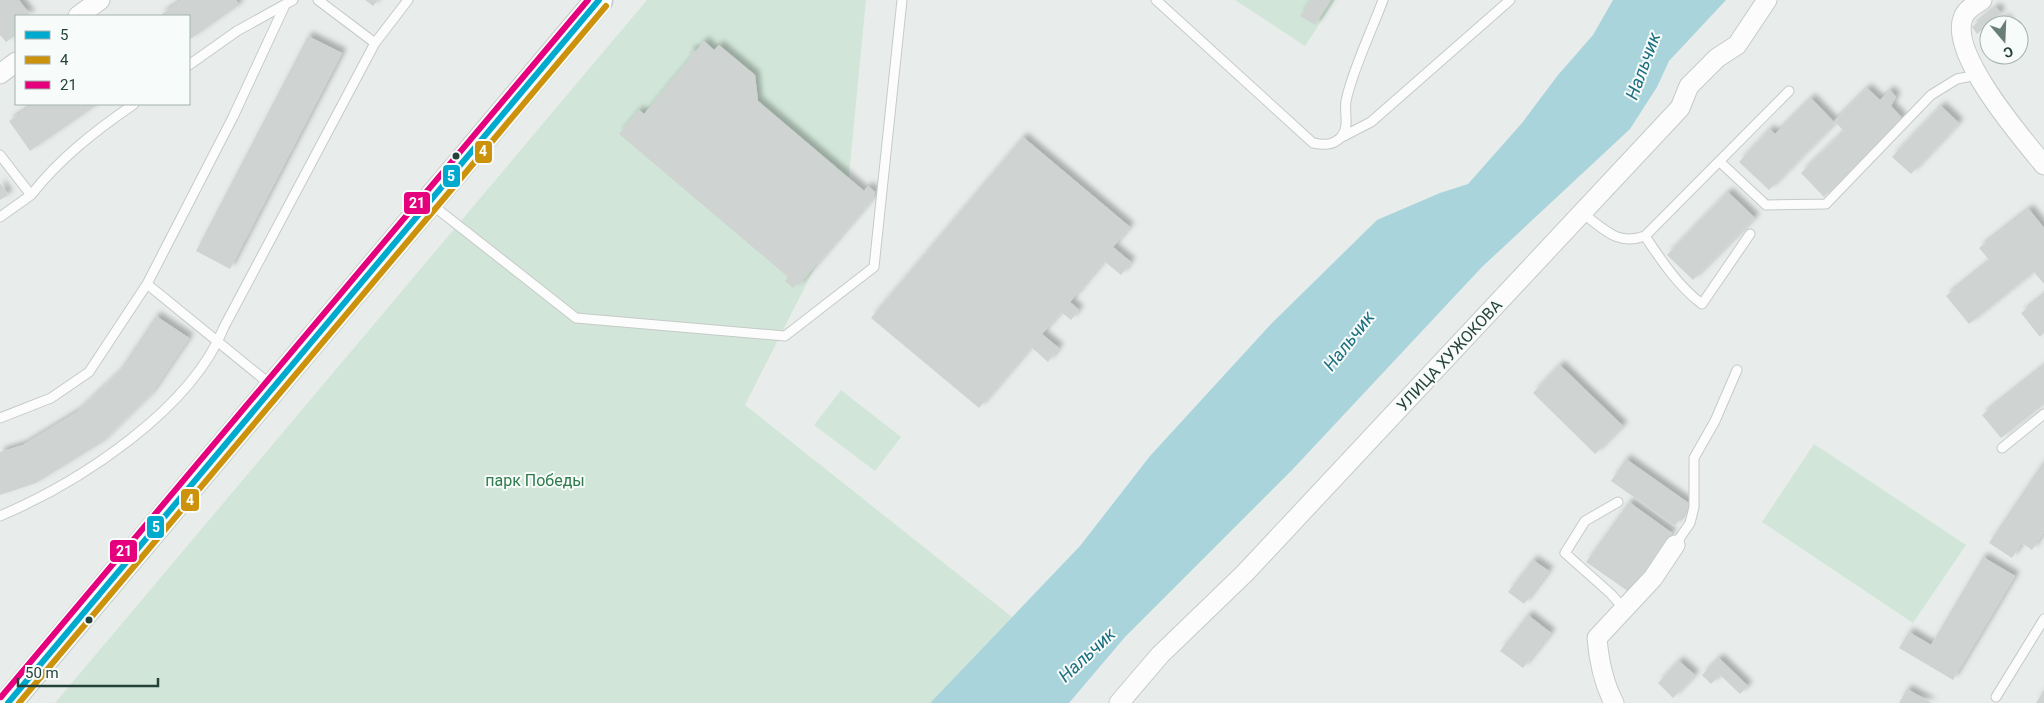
<svg xmlns="http://www.w3.org/2000/svg" width="2044" height="703" font-family="Roboto,sans-serif">
	<style>
		.green { fill: #d1e6d8 }
		.water { fill: #a9d4db }
		.building { fill: #cfd4d2; filter: url(#shadow) }
		.lines { fill: none; stroke-linecap: round; stroke-linejoin: round }
		.lane-casing { stroke: #c5cac8; stroke-width: 11 }
		.street-casing { stroke: #c5cac8; stroke-width: 21 }
		.secondary-casing { stroke: #c3cbc8; stroke-width: 29 }
		.lane { stroke: #fcfcfc; stroke-width: 9 }
		.street { stroke: #fcfcfc; stroke-width: 19 }
		.secondary { stroke: #fcfcfc; stroke-width: 26 }
		.bus-1-casing { stroke: #f7fbf9; stroke-width: 10 }
		.bus-2-casing { stroke: #f7fbf9; stroke-width: 10 }
		.bus-3-casing { stroke: #f7fbf9; stroke-width: 10 }
		.bus-1 { stroke: #00a9ce; stroke-width: 6 }
		.bus-2 { stroke: #cd920c; stroke-width: 6 }
		.bus-3 { stroke: #e5007d; stroke-width: 6 }
		.bus-dot { fill: #24423a; stroke: #f7fbf9; stroke-width: 2 }
		.labels { text-anchor: middle; stroke-width: 4; stroke-linejoin: round; paint-order: stroke }
		.street-label { font-size: 16px; fill: #24423a; stroke: #f7fbf9 }
		.park-label { font-size: 16px; fill: #2d7a4b; stroke: #f7fbf9 }
		.water-label { font-size: 18px; font-style: italic; fill: #1c6f80; stroke: #f7fbf9 }
		.line-badge { stroke: #f7fbf9; stroke-width: 2 }
		.badge-label { font-size: 14px; text-anchor: middle; font-weight: bold; fill: #fff }
	</style>
	<defs>
		<filter id="shadow"><feDropShadow dx="4.5" dy="-4.5" stdDeviation="2.5" flood-color="#0004"/></filter>
	</defs>
	<rect width="100%" height="100%" fill="#e8edeb"/>
	<!-- green -->
	<path class="green" d="M647,0H866L846,206L745,405L1012,617L930,703H55Z
		M1235,0H1335L1305,46Z
		M841,390L901,437L875,471L814,425Z
		M1814,444L1966,545L1913,623L1762,522Z"/>
	<!-- water -->
	<path class="water" d="M1613,0H1726L1669,61L1657,87L1630,129L1482,267L1292,470L1125,637L1069,703H930L1080,546L1150,456L1271,324L1377,220L1440,193L1468,184L1522,123L1558,75L1593,35Z"/>
	<!-- building -->
	<path class="building" d="M0,0H19L31,16H16V35L6,42L0,35Z
		M182,0H236L239,5L189,40V16H159Z
		M365,0H378L373,6Z
		M1311,0H1331L1315,25L1300,16Z
		M1996,7L2001,13L1977,34L1972,27Z
		M2005,18L2010,25H1996Z
		M1989,30V49L1980,37Z
		M308,36L342,53L230,269L196,251Z
		M704,41L714,50L719,45L755,75L758,101L864,191L868,186L875,192L873,198L798,286L796,284L793,288L785,281L788,277L619,134L639,110L644,114L692,56L689,53L692,49L695,52Z
		M1867,88L1880,100L1890,90L1896,97L1891,106L1903,119L1824,197L1801,173L1844,131L1834,121Z
		M1811,98L1835,123L1769,190L1739,162L1770,129L1775,134Z
		M34,104H98L30,151L9,121Z
		M1941,106L1959,123L1911,174L1892,157Z
		M1023,137L1130,227L1113,247L1131,262L1121,275L1104,261L1070,302L1079,310L1071,320L1061,312L1042,334L1059,348L1048,362L1031,347L979,408L871,318Z
		M0,183L8,195L0,200Z
		M1728,192L1755,218L1693,280L1667,255Z
		M2029,209L2044,228V284L2034,272L1969,324L1946,296L1990,261L1979,248Z
		M2044,295V333L2040,337L2021,313Z
		M156,316L189,338L151,394L101,443L36,483L0,495V452L23,445L77,412L118,373Z
		M1560,365L1623,426L1595,454L1533,393Z
		M2044,366V404L2001,438L1982,415Z
		M1626,459L1690,504L1675,526L1611,481Z
		M2044,461V532L2032,550L2022,543L2012,558L1989,543Z
		M1629,502L1672,533L1629,592L1586,562Z
		M1983,557L2015,576L1953,680L1899,648L1909,632L1931,645Z
		M1533,560L1549,571L1524,604L1508,592Z
		M1528,615L1551,633L1523,668L1500,651Z
		M1719,658L1748,686L1740,694L1720,675L1711,684L1702,675Z
		M1679,661L1695,675L1673,698L1658,683Z
		M1907,689L1932,703H1899Z
		M2044,690V703H2036Z"/>
	<g class="lines">
		<!-- lane casing -->
		<g class="lane-casing">
			<path id="lane" d="M318,0L375,43
				M1156,0L1313,143C1323,145 1333,146 1341,137C1350,127 1344,113 1346,101C1352,71 1372,30 1383,0
				M189,65L237,31L293,0
				M1340,138L1371,122L1510,0
				M0,155L31,195L0,217
				M1719,161L1766,205L1826,204L1931,95L1957,79L1977,75
				M31,195C60,158 95,131 134,104
				M431,204L576,318L785,336L874,267L902,0
				M1582,213C1605,229 1616,246 1645,236
				M1750,234L1702,304C1678,286 1661,260 1645,236L1789,91
				M147,284L233,117L285,5
				M0,418L51,398L89,372L147,284L271,385
				M2002,448L2044,414
				M1618,502L1585,521L1565,553L1611,594L1624,609
				M0,516C80,482 191,410 224,327L375,43L408,0
				M1675,545L1690,523L1694,507V458L1715,421L1737,370
				M1996,697L2044,619"/>
		</g>
		<!-- street casing -->
		<g class="street-casing">
			<path id="street" d="M1982,0C1975,5 1966,9 1963,18C1949,54 2022,138 2044,165
				M78,16L100,0
				M0,74L16,62
				M1119,703L1160,655L1245,573L1680,108L1689,86L1717,58L1737,45L1767,0
				M1614,703C1603,682 1599,662 1597,638L1653,578L1675,545"/>
		</g>
		<!-- secondary casing -->
		<g class="secondary-casing">
			<path id="secondary" d="M8,703L599,0"/>
		</g>
		<!-- lane -->
		<use href="#lane" class="lane"/>
		<!-- street -->
		<use href="#street" class="street"/>
		<!-- secondary -->
		<use href="#secondary" class="secondary"/>
		<!-- bus-1 casing -->
		<g class="bus-1-casing">
			<path id="bus-1" d="M8,703L599,0"/>
		</g>
		<!-- bus-2 casing -->
		<g class="bus-2-casing">
			<path id="bus-2" d="M19,703L606,6"/>
		</g>
		<!-- bus-3 casing -->
		<g class="bus-3-casing">
			<path id="bus-3" d="M1,697L588,0"/>
		</g>
		<!-- bus-1 -->
		<use href="#bus-1" class="bus-1"/>
		<!-- bus-2 -->
		<use href="#bus-2" class="bus-2"/>
		<!-- bus-3 -->
		<use href="#bus-3" class="bus-3"/>
	</g>
	<!-- markers -->
	<g class="bus-dot">
		<circle cx="456" cy="156" r="4.5"/>
		<circle cx="89" cy="620" r="4.5"/>
	</g>
	<g class="labels">
		<!-- street labels -->
		<g class="street-label">
			<text transform="translate(1449 355) rotate(-47)" y="6">УЛИЦА ХУЖОКОВА</text>
		</g>
		<!-- park labels -->
		<g class="park-label">
			<text x="535" y="486">парк Победы</text>
		</g>
		<!-- water labels -->
		<g class="water-label">
			<text transform="translate(1643 66) rotate(-70)" y="6">Нальчик</text>
			<text transform="translate(1349 341) rotate(-52)" y="6">Нальчик</text>
			<text transform="translate(1087 655) rotate(-43)" y="6">Нальчик</text>
		</g>
	</g>
	<g class="line-badge">
		<rect x="474" y="140" width="19" height="24" rx="5" fill="#cd920c"/>
		<rect x="442" y="164" width="19" height="24" rx="5" fill="#00a9ce"/>
		<rect x="403" y="191" width="28" height="24" rx="5" fill="#e5007d"/>
		<rect x="180" y="488" width="20" height="24" rx="5" fill="#cd920c"/>
		<rect x="146" y="515" width="19" height="24" rx="5" fill="#00a9ce"/>
		<rect x="109" y="539" width="29" height="24" rx="5" fill="#e5007d"/>
	</g>
	<g class="badge-label">
		<text x="483" y="156">4</text>
		<text x="451" y="181">5</text>
		<text x="417" y="208">21</text>
		<text x="190" y="505">4</text>
		<text x="156" y="532">5</text>
		<text x="124" y="556">21</text>
	</g>
	<!-- legend -->
	<rect x="15" y="15" width="175" height="90" fill="#f7fbf9" stroke="#a3b1ad"/>
	<rect x="25" y="31" width="25" height="8" fill="#00a9ce" stroke="#a3b1ad"/>
	<text x="60" y="40" font-size="15" fill="#24423a">5</text>
	<rect x="25" y="56" width="25" height="8" fill="#cd920c" stroke="#a3b1ad"/>
	<text x="60" y="65" font-size="15" fill="#24423a">4</text>
	<rect x="25" y="81" width="25" height="8" fill="#e5007d" stroke="#a3b1ad"/>
	<text x="60" y="90" font-size="15" fill="#24423a">21</text>
	<!-- north arrow -->
	<g transform="translate(2004 40) rotate(161)"><circle r="24" fill="#f7fbf9" stroke="#a3b1ad"/>
	<path d="M0-4L9 19L0 12L-9 19Z" fill="#697e78"/>
	<text y="-8" font-size="14" font-weight="bold" text-anchor="middle" fill="#24423a">С</text>
	</g>
	<!-- scale -->
	<path d="M18 678v8h140v-8" fill="none" stroke="#24423a" stroke-width="2.5"/>
	<text x="25" y="678" font-size="15" fill="#24423a" stroke="#f7fbf9" stroke-width="4" paint-order="stroke">50 m</text>
</svg>
